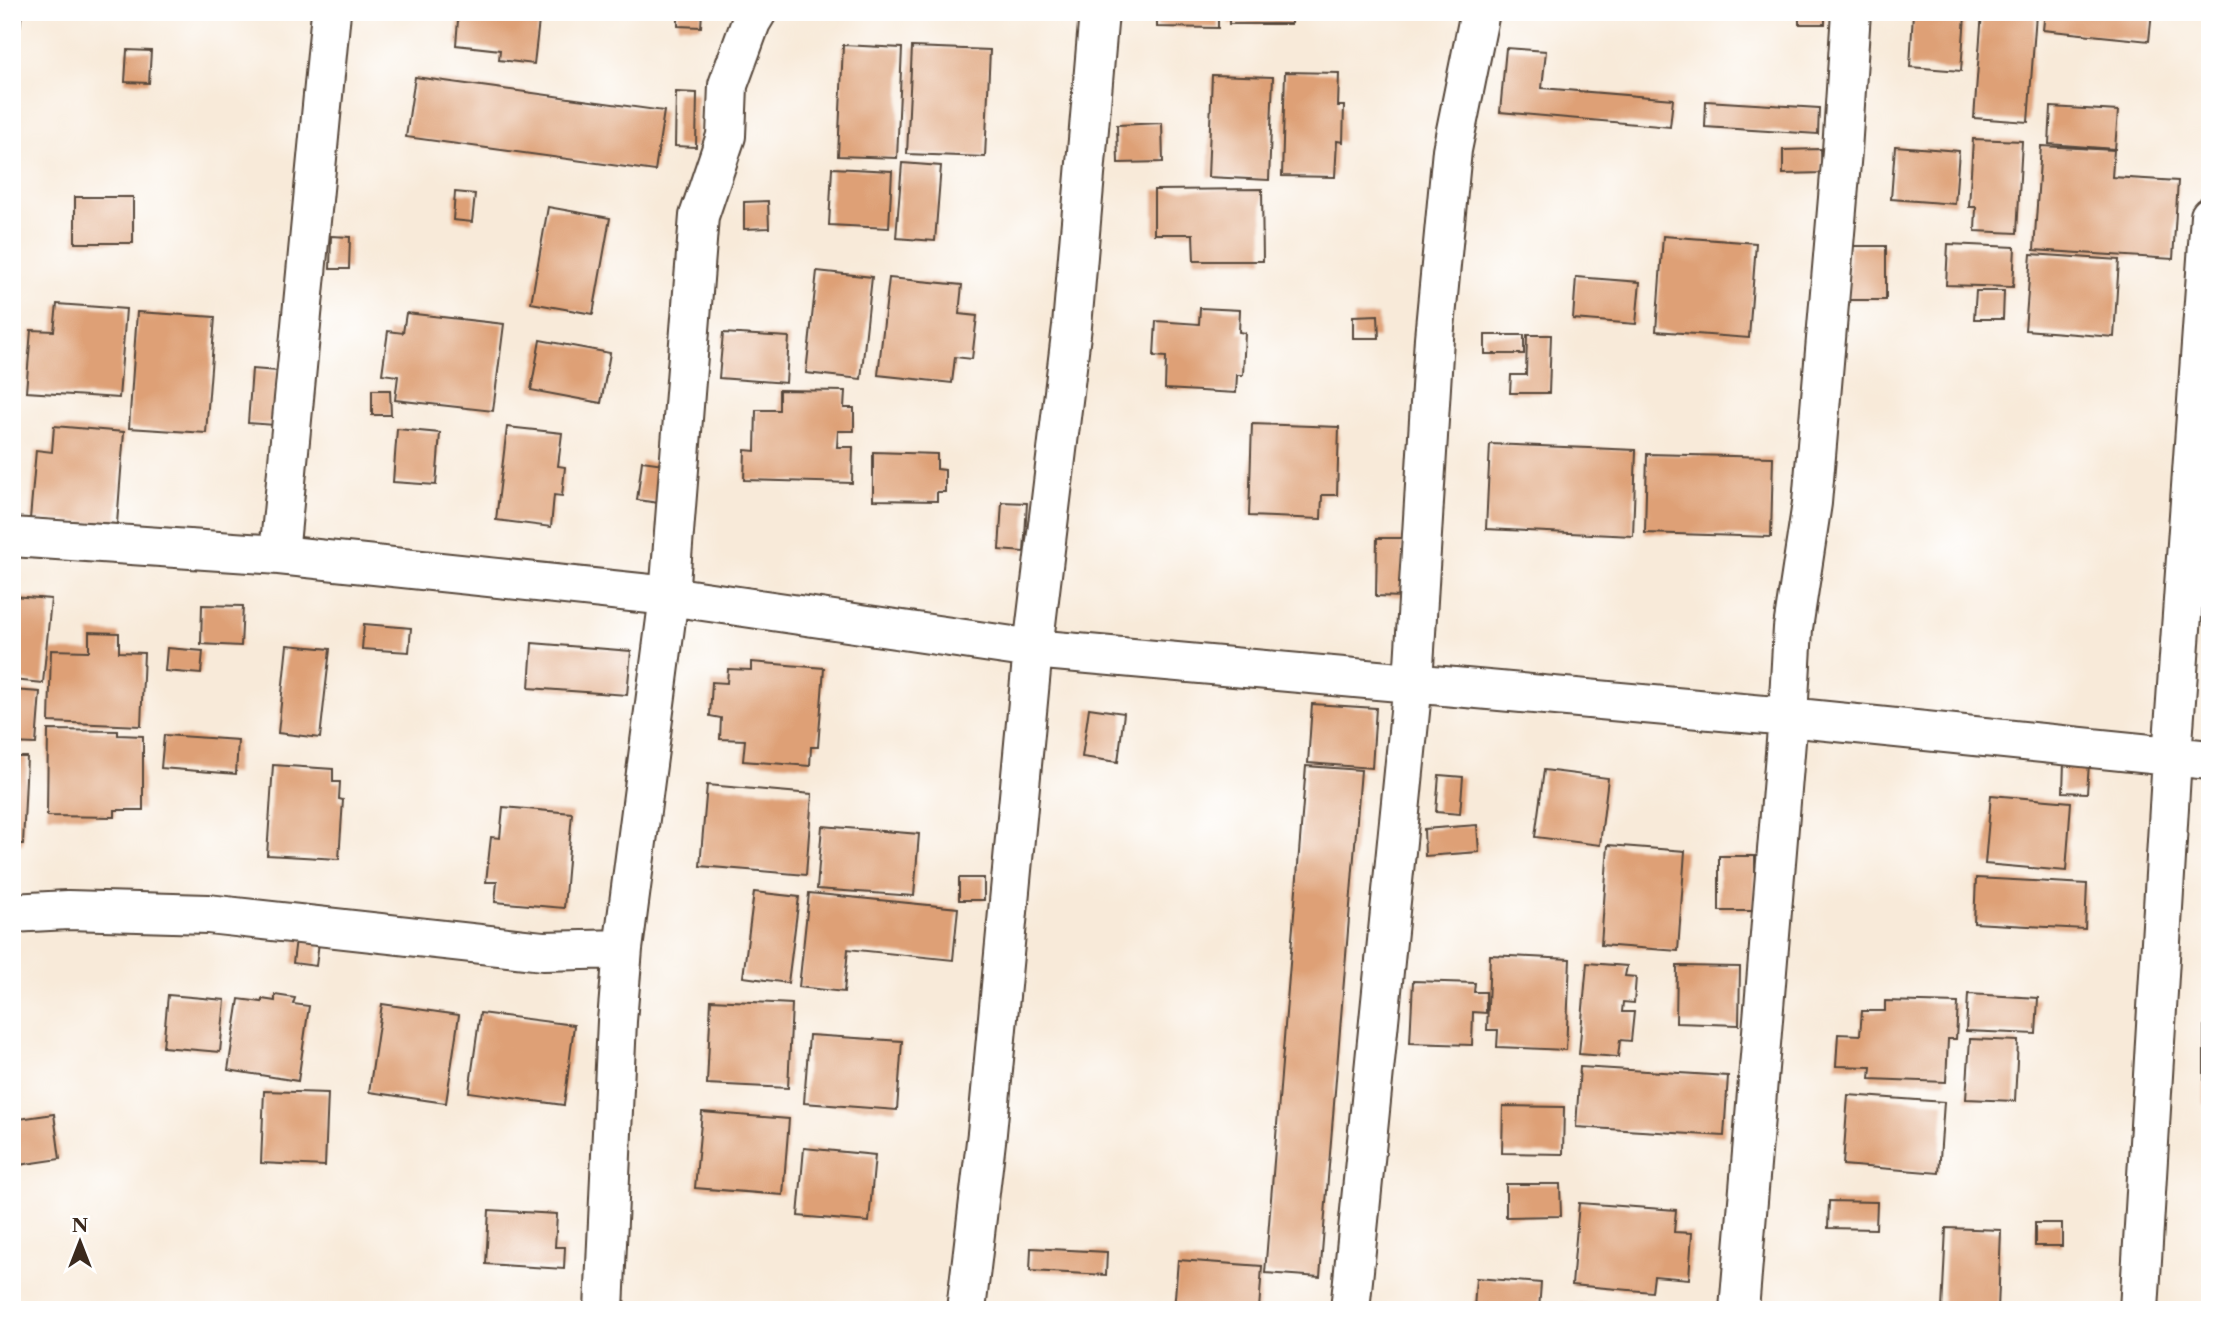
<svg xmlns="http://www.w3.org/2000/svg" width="2222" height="1322" font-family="'Libre Caslon Text',serif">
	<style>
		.building { fill: #dea076 }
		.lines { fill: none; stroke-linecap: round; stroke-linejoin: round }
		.minor-casing { stroke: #57473a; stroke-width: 42 }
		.minor { stroke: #fff; stroke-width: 38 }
	</style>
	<rect width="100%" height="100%" fill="#fff"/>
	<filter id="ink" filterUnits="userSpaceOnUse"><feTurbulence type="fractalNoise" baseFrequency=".0143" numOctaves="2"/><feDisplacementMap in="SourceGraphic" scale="14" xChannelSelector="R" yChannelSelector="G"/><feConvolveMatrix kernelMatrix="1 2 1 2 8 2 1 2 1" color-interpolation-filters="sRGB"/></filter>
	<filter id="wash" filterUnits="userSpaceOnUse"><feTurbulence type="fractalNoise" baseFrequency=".00686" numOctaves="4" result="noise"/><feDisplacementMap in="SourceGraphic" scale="28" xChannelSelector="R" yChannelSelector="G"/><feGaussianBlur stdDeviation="1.57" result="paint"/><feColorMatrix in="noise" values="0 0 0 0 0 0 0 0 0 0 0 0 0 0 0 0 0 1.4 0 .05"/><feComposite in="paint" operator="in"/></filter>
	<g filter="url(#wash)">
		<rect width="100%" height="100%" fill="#f8ead9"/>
		<g id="blocks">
			<!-- building -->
			<path class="building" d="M12,12H22L20,28L12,27Z
				M450,12H540L534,64L499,60L500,50L456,45L458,20L450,19Z
				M678,12H702L701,27L678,26Z
				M1157,12H1218V28L1157,27Z
				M1229,12H1291V24H1229Z
				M1799,12H1825V24H1799Z
				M1913,12L1965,15L1961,71L1910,67Z
				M1982,12L2036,14L2028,122L1974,118Z
				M2045,12H2152L2149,41L2043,30Z
				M843,45L902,48L897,158L838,156Z
				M912,47L990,50L985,157L907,154Z
				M1506,48L1546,51L1542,88L1673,99L1670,127L1500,112Z
				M127,50L151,51L149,83L125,82Z
				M1285,72L1339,73L1338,106H1344L1343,142L1337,141L1335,177L1282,176Z
				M1212,75L1273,77L1269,180L1208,177Z
				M415,77L664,111L655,171L406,137Z
				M676,92L697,93L696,147L675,146Z
				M1706,101L1819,108L1818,134L1705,127Z
				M2051,107L2118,111L2115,149L2049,144Z
				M1162,123L1163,162L1118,163L1117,125Z
				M1973,139L2022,141L2017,233L1975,231L1976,207H1969Z
				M1895,146L1959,151L1955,204L1891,199Z
				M2041,146L2114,150L2112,177L2178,181L2173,259L2034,250Z
				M1821,149L1822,173L1783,174V150Z
				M902,163L941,166L935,241L896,238Z
				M832,168L892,171L889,228L829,225Z
				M1262,189L1263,261H1194L1193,234H1154V190Z
				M455,192L475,194L472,222L453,220Z
				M75,197H133V243H75Z
				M768,201L769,228L744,229V202Z
				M548,207L610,218L593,314L531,303Z
				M331,236L350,237L349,269H330Z
				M1663,236L1756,243L1749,338L1656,331Z
				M1948,244L2015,247L2013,287L1946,285Z
				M1849,246H1886V300H1849Z
				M2031,254L2119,260L2114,337L2025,330Z
				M817,271L872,277L861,379L806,373Z
				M1576,277L1640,282L1636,324L1573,319Z
				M889,278L962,285L959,314L977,316L972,359L955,357L952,383L878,375Z
				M1976,291H2004L2003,319H1974Z
				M57,304L126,309L119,398L26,392L31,330L54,331Z
				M1200,308L1240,310L1239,332L1245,333L1243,375H1237L1236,393L1165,389L1166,357L1154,356L1156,321L1199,324Z
				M137,312L215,317L206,433L129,428Z
				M406,313L504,324L493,411L395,400L398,376L382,374L388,331L403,333Z
				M1378,315L1379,338H1353V316Z
				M723,333L789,337L786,383L719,378Z
				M1485,335H1524V354H1485Z
				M1527,335H1551L1549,393H1510L1511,375H1526Z
				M540,340L610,353L601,403L531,390Z
				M252,369L278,371L275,425L248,423Z
				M372,390H390L391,415H372Z
				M779,390L845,391L844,408H854V431H838L837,447H853L852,483L744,480L745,450L755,451L756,410H779Z
				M1252,424L1339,427L1337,495H1322L1321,519L1249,516Z
				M54,426L124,432L117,524L30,519L36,450L52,452Z
				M507,427L562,433L558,466L565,467L562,496L554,495L551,527L496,520Z
				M397,429L440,433L436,485L393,482Z
				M1490,444L1636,450L1633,536L1486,529Z
				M873,452L937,454V469L945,470V492H937V501L873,500Z
				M1647,454L1773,457L1771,537L1645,533Z
				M642,461L664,464L659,503L637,500Z
				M1002,502L1027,503L1024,552L999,550Z
				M1377,538H1403V597L1376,596Z
				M12,596L51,599L43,683L12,680Z
				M202,605L243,606L241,646L201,644Z
				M364,624L411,628L409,652L362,649Z
				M89,632L119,633V652L144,653L141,726L49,722L51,650L89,651Z
				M532,643L631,651L627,695L529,688Z
				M287,645L330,649L320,738L278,733Z
				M167,648L203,651L201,674L165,671Z
				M751,662L824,668L818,747H811L810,766L743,761L745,740L720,739L721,718L710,716L712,682L727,683L728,669L751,670Z
				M12,690L40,692L36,744L12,743Z
				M1312,704L1376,708L1372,768L1308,763Z
				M1089,708L1124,713L1118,762L1082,757Z
				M48,730L118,731V735L143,736V810H115V817L47,816Z
				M164,735L238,740L236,774L161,768Z
				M12,757H27L23,844H12Z
				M2064,762L2089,763L2087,793L2063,792Z
				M273,765L333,769V782H340L339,799L343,800L339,859L267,855Z
				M1306,766L1361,770L1320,1277L1265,1273Z
				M1544,770L1608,778L1600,845L1535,837Z
				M1439,775L1463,777L1460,814L1436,812Z
				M707,785L812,794L806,875L700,866Z
				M1991,795L2071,802L2066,871L1985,864Z
				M503,807L572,813L564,908L495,902L497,882H486L491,837L500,838Z
				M1477,825L1479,852L1425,856L1424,829Z
				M822,826L919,834L914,896L817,889Z
				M1608,845L1685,851L1678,951L1601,945Z
				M1719,856H1755V911H1719Z
				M959,878H984V900H959Z
				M1976,878L2087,884L2085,929L1974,923Z
				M754,892L799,897L788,983L743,977Z
				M809,893L958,908L953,960L848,949L844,992L799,987Z
				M296,939L319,942L316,966L293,963Z
				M1490,955L1570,959L1566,1050L1497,1047L1498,1030H1487Z
				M1587,963L1627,966L1625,976L1636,977L1634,1003L1623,1002L1622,1012H1634L1631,1041L1620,1040L1618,1057L1579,1054Z
				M1677,966L1740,967L1739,1025L1676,1023Z
				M1413,981L1475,983L1474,992H1486V1013L1473,1012L1472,1045L1410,1043Z
				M1968,994L2038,998L2036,1034L1966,1031Z
				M168,995L225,1000L220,1052L163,1047Z
				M275,995L295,998L293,1004L309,1006L298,1081L228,1070L239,999L262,1002V999L275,1001Z
				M711,1000L792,1004L788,1088L707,1084Z
				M1885,1001L1958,1003L1956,1039H1948L1946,1082L1870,1079L1871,1067L1836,1066L1838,1034L1860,1035L1862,1011H1885Z
				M382,1004L459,1015L446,1103L369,1092Z
				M480,1013L574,1025L564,1105L469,1092Z
				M2204,1026H2210V1104H2204Z
				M809,1035L902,1041L897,1110L804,1103Z
				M1970,1039L2018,1041L2015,1101L1966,1099Z
				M1580,1067L1728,1076L1724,1136L1576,1127Z
				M264,1091L328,1093L325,1166L261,1163Z
				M1848,1095L1944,1102L1939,1173L1843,1165Z
				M1503,1106L1564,1107L1563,1154L1502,1153Z
				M702,1112L789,1119L783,1195L695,1188Z
				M54,1114L60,1159L12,1166V1120Z
				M804,1148L875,1155L869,1222L798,1216Z
				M1506,1184H1560L1561,1216L1506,1217Z
				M1829,1201L1877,1202L1876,1229L1828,1228Z
				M1579,1203L1676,1210L1674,1232L1692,1233L1689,1279L1654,1276L1652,1292L1572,1285Z
				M489,1210L557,1214L555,1247H565L564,1269L486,1264Z
				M2035,1223H2062V1246H2035Z
				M1946,1228L2001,1230L1998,1310H1942Z
				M1031,1248L1107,1252L1106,1275L1030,1271Z
				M1178,1260L1262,1266L1259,1310H1174Z
				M1476,1278L1541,1283L1539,1310H1474Z
				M1562,1303L1651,1307V1310H1562Z"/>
		</g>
	</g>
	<g filter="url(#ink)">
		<use href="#blocks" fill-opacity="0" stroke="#57473a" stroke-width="2"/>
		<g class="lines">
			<!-- minor casing -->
			<g class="minor-casing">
				<path id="minor" d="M12,537L279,555L669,596L1033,649L1788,717L2210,760
					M279,555L331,12
					M12,913L68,910L208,914L543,951L623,949
					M604,1310L617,1021L623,949L669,596L699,216L726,136L728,85L751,22L757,12
					M966,1310L987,1133L1033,649L1072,326L1099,12
					M1350,1310L1413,682L1434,338L1452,150L1480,12
					M1739,1310L1788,717L1793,628L1812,503L1842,151L1851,12
					M2139,1310L2172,757L2210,216"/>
			</g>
			<!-- minor -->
			<use href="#minor" class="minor"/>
		</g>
	</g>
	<!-- margin -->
	<rect width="2222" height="1322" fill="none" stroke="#fff" stroke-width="42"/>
	<!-- north arrow -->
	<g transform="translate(80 1242)" stroke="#ffffff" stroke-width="5" paint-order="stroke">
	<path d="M0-5L12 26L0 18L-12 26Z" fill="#3b2a1e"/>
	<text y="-10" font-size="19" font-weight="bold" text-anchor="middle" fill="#3b2a1e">N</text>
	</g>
</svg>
